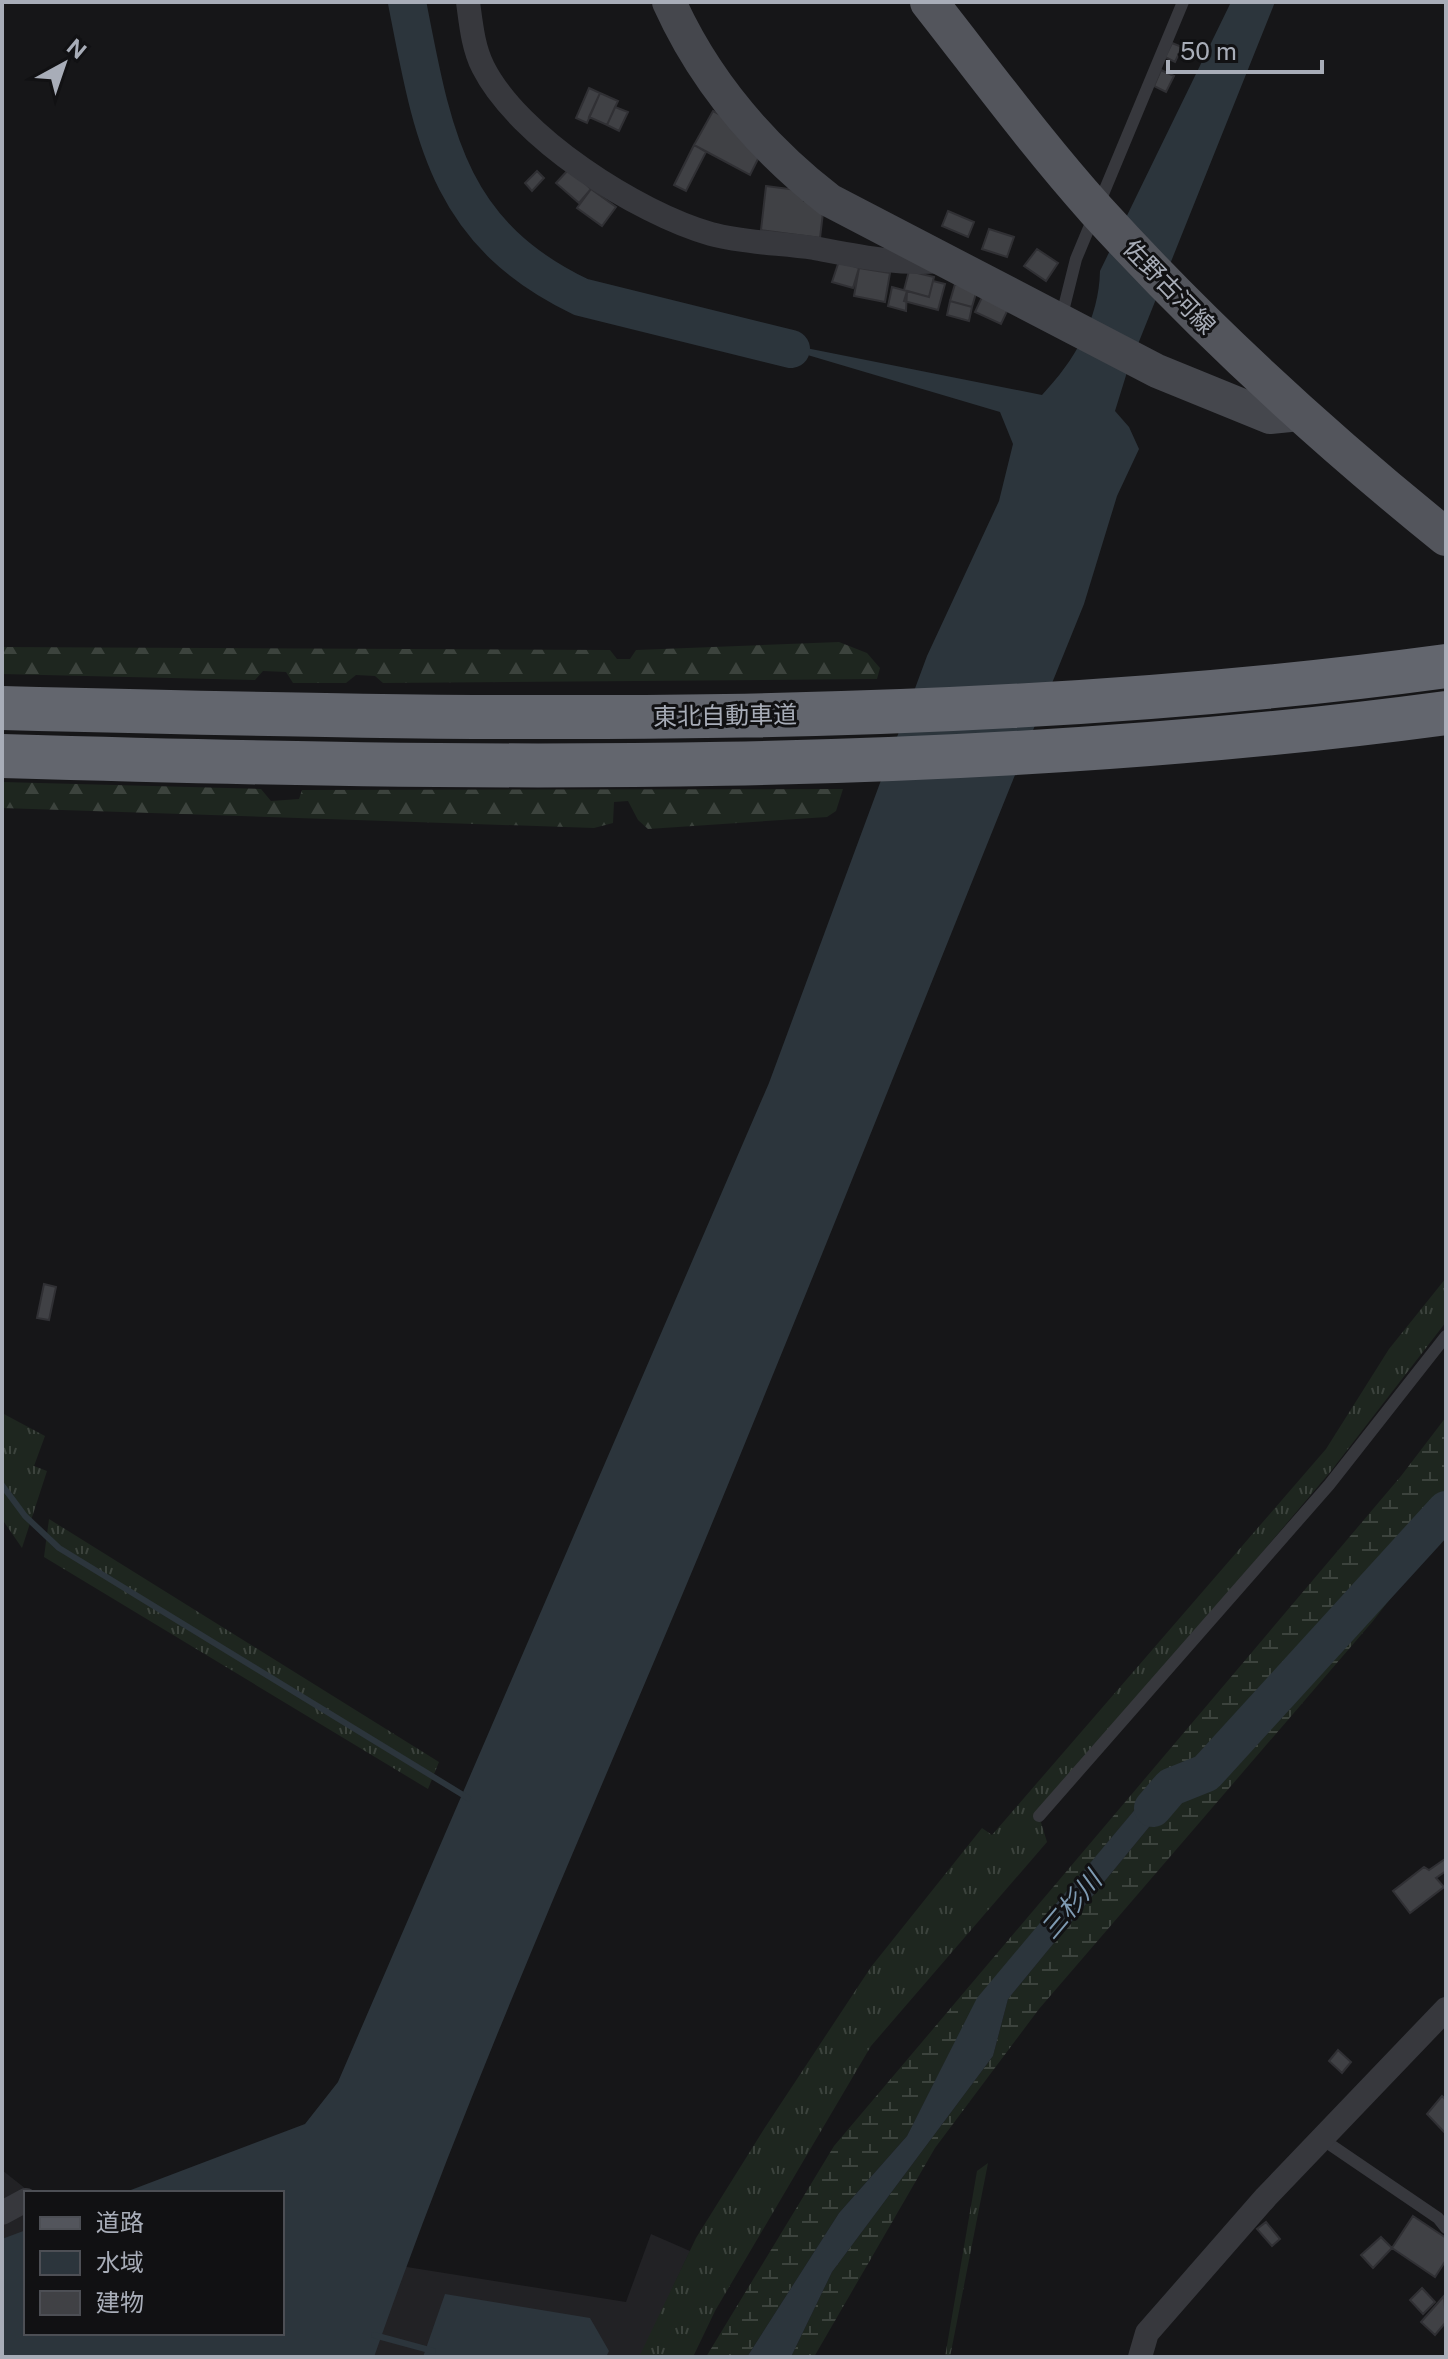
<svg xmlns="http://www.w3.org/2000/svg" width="1448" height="2359" font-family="'Public Sans','Noto Sans JP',sans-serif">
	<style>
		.built { fill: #222225 }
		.grass { fill: url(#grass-tufts) }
		.forest { fill: url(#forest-firs) }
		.wetland { fill: url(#wetland-marsh) }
		.water { fill: #2c353c }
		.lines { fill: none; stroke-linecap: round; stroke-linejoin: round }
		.stream { stroke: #2c353c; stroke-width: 6 }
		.river { stroke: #2c353c; stroke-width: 38 }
		.building { fill: #404145; stroke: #303034; stroke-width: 2 }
		.lane { stroke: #37383d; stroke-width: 12 }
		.street { stroke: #37383d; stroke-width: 24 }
		.secondary { stroke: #45474d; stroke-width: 34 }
		.primary { stroke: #53555c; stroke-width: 38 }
		.highway { stroke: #63666e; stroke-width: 44 }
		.labels { text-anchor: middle; stroke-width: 6; stroke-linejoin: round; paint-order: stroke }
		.street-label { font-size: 24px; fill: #a8adb8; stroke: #111113 }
		.water-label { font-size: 26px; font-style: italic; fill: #7f9bb3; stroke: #111113 }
	</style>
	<defs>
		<pattern id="grass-tufts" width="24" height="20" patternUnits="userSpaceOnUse" patternTransform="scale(2)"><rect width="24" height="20" fill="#1e261f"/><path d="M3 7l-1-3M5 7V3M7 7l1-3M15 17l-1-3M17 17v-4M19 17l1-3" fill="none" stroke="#3c433d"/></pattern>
		<pattern id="forest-firs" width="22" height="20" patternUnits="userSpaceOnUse" patternTransform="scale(2)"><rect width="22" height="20" fill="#1e261f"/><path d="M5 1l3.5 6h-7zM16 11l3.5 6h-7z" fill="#3c433d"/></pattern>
		<pattern id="wetland-marsh" width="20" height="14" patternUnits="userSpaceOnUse" patternTransform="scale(2)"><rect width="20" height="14" fill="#1e261f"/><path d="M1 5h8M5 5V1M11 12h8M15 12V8" fill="none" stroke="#3c433d"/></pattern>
	</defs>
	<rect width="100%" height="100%" fill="#161618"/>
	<!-- built -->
	<path class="built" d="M2,2170L31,2193H26V2333H282V2247L626,2302L651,2234L690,2251L640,2357H2Z"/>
	<!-- grass -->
	<path class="grass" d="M1446,1278V1322L1331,1471L1039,1816L1047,1842L871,2046L715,2311L693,2357H639L696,2238L764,2129L871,1967L982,1828L992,1835L1326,1449L1389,1349Z
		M2,1413L45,1436L34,1466L47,1471L22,1548L2,1519Z
		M49,1519L439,1762L428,1789L44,1557Z
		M988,2163L950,2357H945L977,2171Z"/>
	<!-- forest -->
	<path class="forest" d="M839,642L867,653L880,668L877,679L383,683L375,676L356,675L346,683H293L286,672L263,671L255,680L2,674V647L610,650L617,659H630L636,650Z
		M2,782L261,789L271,801L299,799L302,790L843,789L836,811L827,817L648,829L638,820L628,801L614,802L613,823L594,828L2,808Z"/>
	<!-- wetland -->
	<path class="wetland" d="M1446,1417V1527L1373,1621L1039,2009L935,2148L814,2357H791L832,2272L993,2056L1008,1999L1168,1804L1196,1775L1199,1764L1163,1776L978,1998L907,2136L839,2213L747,2357H706L834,2146L1401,1476Z"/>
	<!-- water -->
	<path class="water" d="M1231,2H1275L1128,369L1115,411L1129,427L1139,449L1117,496L1084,604C958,915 834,1228 706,1538C593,1810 471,2079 374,2357H2V2239L26,2230V2333H282V2193H123L305,2124L338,2082L769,1083L927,656L999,501L1013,444L1000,412L740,335L1042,395C1075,360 1099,319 1100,271Z
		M1199,1763L1196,1775L1168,1804L1008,1999L993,2056L832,2272L791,2357H747L839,2213L907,2136L977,1998L1163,1776Z
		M445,2294L590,2318L609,2351L606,2357H423Z"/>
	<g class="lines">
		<!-- stream -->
		<path class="stream" d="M2,1485L25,1516L59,1548L468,1798
			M374,2335L433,2351"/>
		<!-- river -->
		<path class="river" d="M407,2C433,135 447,233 581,297L791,349
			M1153,1808L1171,1787L1206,1773L1446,1510"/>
	</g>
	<!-- building -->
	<path class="building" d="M1172,43L1182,47L1175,62L1165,57Z
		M1161,70L1174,76L1166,92L1154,86Z
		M589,88L600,93L587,123L576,118Z
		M600,93L618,101L607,125L589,117Z
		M615,107L628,112L619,131L607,125Z
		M713,111L733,121L760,155L750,175L694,145Z
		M694,145L706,152L686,191L674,185Z
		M569,169L591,189L579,203L556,183Z
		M537,171L544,178L532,191L525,183Z
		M766,186L805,191L804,201L824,204L820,238L761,230Z
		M591,189L616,207L602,226L577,208Z
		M948,211L974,222L968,237L942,226Z
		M989,229L1014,237L1007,257L982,249Z
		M1037,249L1058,263L1046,281L1024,266Z
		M839,261L859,268L853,288L832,282Z
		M859,268L890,273L885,302L854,296Z
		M909,271L934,277L929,297L904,290Z
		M933,281L945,284L938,310L904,301L907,291L929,297Z
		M955,284L977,290L972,307L950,301Z
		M892,287L907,291L906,311L888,306Z
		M983,295L1009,307L1001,324L975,312Z
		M950,301L972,307L969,321L947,315Z
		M44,1284L56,1287L49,1320L37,1318Z
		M1445,1859L1446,1871L1436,1878L1444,1887L1410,1913L1393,1891L1424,1867L1429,1870Z
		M1338,2050L1351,2062L1342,2073L1329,2061Z
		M1442,2096L1446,2100V2134L1427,2114Z
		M1413,2216L1446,2238V2260L1435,2277L1392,2248Z
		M1266,2222L1280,2239L1272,2246L1257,2229Z
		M1381,2237L1392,2248L1373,2268L1361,2255Z
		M1422,2288L1435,2302L1423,2314L1410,2300Z
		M1444,2296L1446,2322L1435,2335L1421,2322Z"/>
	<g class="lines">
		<!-- lane -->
		<path class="lane" d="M1061,319L1076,259L1183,2
			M1039,1816L1329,1485L1446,1336
			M1322,2139L1438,2218L1446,2228"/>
		<!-- street -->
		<path class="street" d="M468,2C471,24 473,47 483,67C518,137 637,213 711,234C744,243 780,243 814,248C857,256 897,265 941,261
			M2,2213L26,2200
			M1140,2357L1147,2333L1266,2197L1446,2009"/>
		<!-- secondary -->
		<path class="secondary" d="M669,2C705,82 760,146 829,200L1157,371L1270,417L1300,414"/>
		<!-- primary -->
		<path class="primary" d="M929,2C984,72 1037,144 1096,210C1204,329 1321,436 1446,537"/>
		<!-- highway -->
		<path class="highway" d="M2,708C483,720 968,731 1446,666
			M2,756C482,770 969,777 1446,713"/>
	</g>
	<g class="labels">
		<!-- street labels -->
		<g class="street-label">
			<text transform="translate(1169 287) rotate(46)" y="8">佐野古河線</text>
			<text transform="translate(725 716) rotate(-1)" y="8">東北自動車道</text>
		</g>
		<!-- water labels -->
		<g class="water-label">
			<text transform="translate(1071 1905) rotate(-50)" y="9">三杉川</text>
		</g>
	</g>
	<!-- border -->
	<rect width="1448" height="2359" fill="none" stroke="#a8adb8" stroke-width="8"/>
	<!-- legend -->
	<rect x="24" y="2191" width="260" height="144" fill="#111113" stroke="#4d4f55" stroke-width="2"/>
	<rect x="40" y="2217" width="40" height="12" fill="#53555c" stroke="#4d4f55" stroke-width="2"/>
	<text x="96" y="2231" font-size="24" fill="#a8adb8">道路</text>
	<rect x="40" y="2251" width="40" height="24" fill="#2c353c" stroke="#4d4f55" stroke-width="2"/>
	<text x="96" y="2271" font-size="24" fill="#a8adb8">水域</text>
	<rect x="40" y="2291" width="40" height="24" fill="#404145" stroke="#4d4f55" stroke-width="2"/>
	<text x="96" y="2311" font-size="24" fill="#a8adb8">建物</text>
	<!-- north arrow -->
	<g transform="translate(64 64) rotate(40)" stroke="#111113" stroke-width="6" paint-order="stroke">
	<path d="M0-6L14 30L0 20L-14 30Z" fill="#a8adb8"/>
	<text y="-12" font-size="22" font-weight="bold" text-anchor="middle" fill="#a8adb8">N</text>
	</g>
	<!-- scale -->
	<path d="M1168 60v12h154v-12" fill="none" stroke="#a8adb8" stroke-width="4"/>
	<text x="1180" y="60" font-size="24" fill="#a8adb8" stroke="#111113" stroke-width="6" paint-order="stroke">50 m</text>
</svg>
